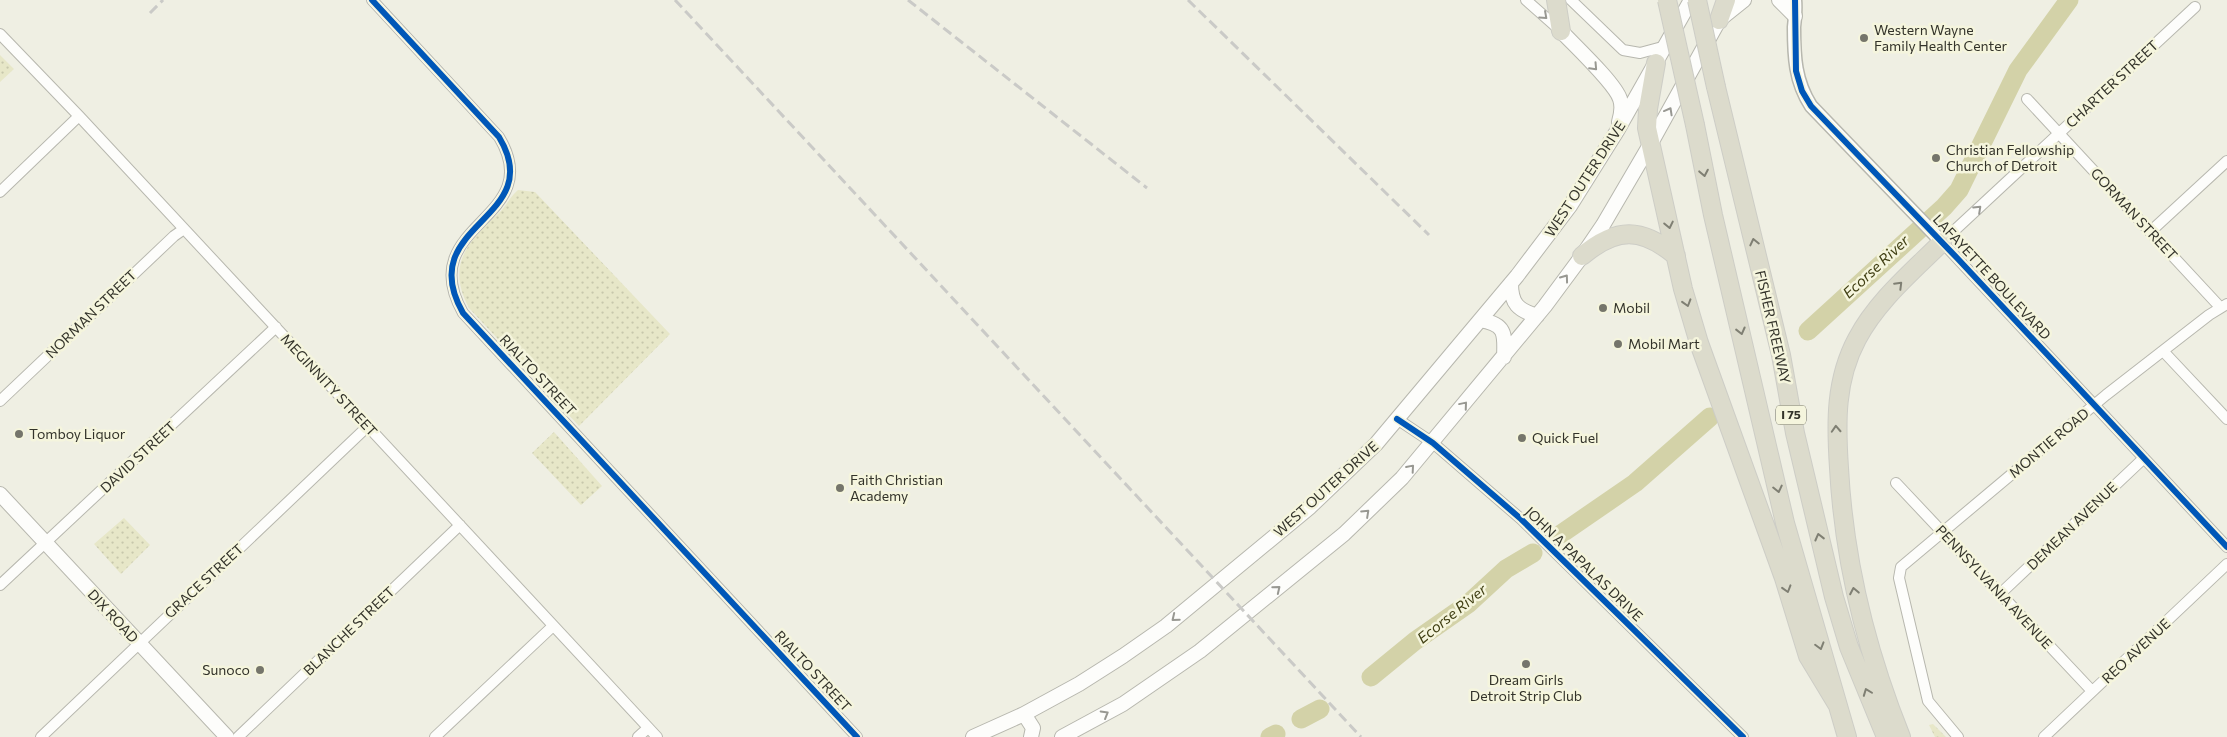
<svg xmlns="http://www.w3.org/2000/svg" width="2227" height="737" font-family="Commissioner,sans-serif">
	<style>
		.green { fill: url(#green-dots) }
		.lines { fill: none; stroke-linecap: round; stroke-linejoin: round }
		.river { stroke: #d3d2a8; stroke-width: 19 }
		.minor-casing { stroke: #b7b7ae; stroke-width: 12 }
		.tertiary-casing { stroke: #b7b7ae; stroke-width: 15 }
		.secondary-casing { stroke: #b7b7ae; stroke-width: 16 }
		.motorway-casing { stroke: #cdcdc6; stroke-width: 20 }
		.minor { stroke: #fdfdfb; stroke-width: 10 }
		.tertiary { stroke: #fdfdfb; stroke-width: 12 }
		.secondary { stroke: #fdfdfb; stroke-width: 14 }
		.motorway { stroke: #dcdbcc; stroke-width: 18 }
		.rail { stroke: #cacac7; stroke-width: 3; stroke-dasharray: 10 5; stroke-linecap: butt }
		.motorway-bridge-casing { stroke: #cdcdc6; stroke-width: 20; stroke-linecap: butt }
		.motorway-bridge { stroke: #dcdbcc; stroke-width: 18 }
		.cycleway-casing { stroke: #f5f5dd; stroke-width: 9 }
		.cycleway { stroke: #0057b8; stroke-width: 6 }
		.oneway { stroke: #989892 }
		.oneway2 { stroke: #7f7f73 }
		.poi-dot { fill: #75756b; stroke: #f5f5dd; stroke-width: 2 }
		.labels { text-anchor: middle; stroke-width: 5; stroke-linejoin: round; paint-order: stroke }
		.shield { fill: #f5f5dd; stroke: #6d6d60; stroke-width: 1 }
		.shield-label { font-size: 12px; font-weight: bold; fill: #33332a }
		.poi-label { font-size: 14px; fill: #33332a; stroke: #f5f5dd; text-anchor: start }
		.street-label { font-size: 14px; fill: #33332a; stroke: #f5f5dd }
		.water-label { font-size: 15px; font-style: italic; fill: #3f3e12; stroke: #f5f5dd }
	</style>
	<defs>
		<pattern id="green-dots" width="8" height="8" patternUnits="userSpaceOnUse" patternTransform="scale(1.25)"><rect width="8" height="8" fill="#e7e7c8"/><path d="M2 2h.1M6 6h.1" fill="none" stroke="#c7c7ac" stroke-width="1.8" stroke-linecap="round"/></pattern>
	</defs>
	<rect width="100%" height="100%" fill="#efefe3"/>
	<!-- green -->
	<path class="green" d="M0,55L14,69L0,82Z
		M518,190L535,192L670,334L579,426L469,308C445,263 469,241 501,211C507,204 511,196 518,190Z
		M554,432L602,486L581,505L532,453Z
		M124,518L150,545L121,574L94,544Z
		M1933,724L1946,737H1935L1929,725Z"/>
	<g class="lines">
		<!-- river -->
		<path class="river" d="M1808,331L1944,207L1959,190L2018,70L2069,0
			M1561,534L1635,483L1710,417
			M1371,677L1415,641L1468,604L1506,569L1533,553
			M1301,719L1320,709
			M1270,737L1276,734"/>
		<!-- minor casing -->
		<g class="minor-casing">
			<path id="minor" d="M372,0L499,137C549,220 412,223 463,313L857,737
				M1526,0L1561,31
				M1571,0L1623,50L1640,53L1666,46
				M2195,7L1942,242L2227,547
				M0,34L79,116L657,737
				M2027,99L2220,307
				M0,192L79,116
				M2151,231L2227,161
				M2163,351L2227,419
				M0,401L174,236L184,229
				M1397,419L1433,443L1521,519L1743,737
				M1896,483L2092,691
				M0,585L276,327
				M2000,594L2144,458
				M41,737L368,426
				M238,737L460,525
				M435,737L553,626
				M638,737L648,728
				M1958,737L1928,701L1899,578L1901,567L2106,395L2209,315L2227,304
				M2044,737L2227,564"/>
		</g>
		<!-- tertiary casing -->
		<g class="tertiary-casing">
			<path id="tertiary" d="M1795,0C1796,9 1795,18 1794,27C1794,57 1795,81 1811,106L1942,242"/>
		</g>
		<!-- secondary casing -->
		<g class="secondary-casing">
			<path id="secondary" d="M1779,0L1795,16
				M1719,20L1744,0
				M1561,31C1574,45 1615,83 1620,99C1623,107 1621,115 1619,122
				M1511,283C1511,304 1518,310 1537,316
				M1480,320C1506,324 1505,334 1504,357
				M0,494L227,737
				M1024,714L1033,728L1031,737
				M973,737L1024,714L1079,684L1123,656L1166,626L1310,507L1376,444L1517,276L1570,206L1617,131L1691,0
				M1062,737L1123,704L1200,651L1344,534L1402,478L1545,306L1582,256L1603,225L1651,143L1723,13"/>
		</g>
		<!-- motorway casing -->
		<g class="motorway-casing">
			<path id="motorway" d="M1556,0L1561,31
				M1719,20L1726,0
				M1656,63L1648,109L1647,128L1683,289L1699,343L1784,578L1808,656L1837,704
				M1716,87L1781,355L1795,433L1834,597L1849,647L1886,737
				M1695,125L1713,215L1785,523L1847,737
				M1582,256C1616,227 1642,227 1676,256
				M1901,737C1866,650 1844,562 1839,468C1836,423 1835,380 1857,339C1877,301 1912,272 1942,242"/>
		</g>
		<!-- minor -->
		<use href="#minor" class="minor"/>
		<!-- tertiary -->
		<use href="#tertiary" class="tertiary"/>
		<!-- secondary -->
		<use href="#secondary" class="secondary"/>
		<!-- motorway -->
		<use href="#motorway" class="motorway"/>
		<!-- rail -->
		<path class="rail" d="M675,0L1361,737
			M908,0L1147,188
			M1188,0L1429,235
			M150,13L163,0"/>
		<!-- motorway-bridge casing -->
		<g class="motorway-bridge-casing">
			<path id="motorway-bridge" d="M1667,0L1695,125
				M1697,0L1716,87"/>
		</g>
		<!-- motorway-bridge -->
		<use href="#motorway-bridge" class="motorway-bridge"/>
		<!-- cycleway casing -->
		<g class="cycleway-casing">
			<path id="cycleway" d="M372,0L499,137C549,220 412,223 463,313L857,737
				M1795,0L1796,71L1802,91L1811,106L1958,259L2227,547
				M1397,419L1433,443L1521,519L1743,737"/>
		</g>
		<!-- cycleway -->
		<use href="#cycleway" class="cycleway"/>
	</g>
	<!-- one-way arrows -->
	<defs><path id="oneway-chevron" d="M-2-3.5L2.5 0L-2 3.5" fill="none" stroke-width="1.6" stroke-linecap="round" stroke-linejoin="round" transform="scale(1.25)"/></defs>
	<g class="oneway">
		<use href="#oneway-chevron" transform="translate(1544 16) rotate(42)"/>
		<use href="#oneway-chevron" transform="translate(1594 67) rotate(47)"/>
		<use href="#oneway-chevron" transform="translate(1669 111) rotate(-61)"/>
		<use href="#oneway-chevron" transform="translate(1978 209) rotate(-43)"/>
		<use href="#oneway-chevron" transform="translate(1565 278) rotate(-54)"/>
		<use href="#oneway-chevron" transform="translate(1464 405) rotate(-50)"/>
		<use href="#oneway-chevron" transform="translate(1411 468) rotate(-49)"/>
		<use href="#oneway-chevron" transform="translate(1366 513) rotate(-43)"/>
		<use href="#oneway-chevron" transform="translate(1277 589) rotate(-39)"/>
		<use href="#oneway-chevron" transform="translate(1175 618) rotate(141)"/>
		<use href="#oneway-chevron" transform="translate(1105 714) rotate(-30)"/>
	</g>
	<g class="oneway2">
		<use href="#oneway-chevron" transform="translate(1704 173) rotate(79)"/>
		<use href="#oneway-chevron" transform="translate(1669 225) rotate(78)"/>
		<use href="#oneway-chevron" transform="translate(1754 242) rotate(-103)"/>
		<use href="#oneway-chevron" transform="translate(1899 285) rotate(-45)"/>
		<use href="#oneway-chevron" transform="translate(1687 303) rotate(73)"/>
		<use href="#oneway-chevron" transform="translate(1741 331) rotate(76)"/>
		<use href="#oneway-chevron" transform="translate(1836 429) rotate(-93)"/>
		<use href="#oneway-chevron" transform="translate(1778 489) rotate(77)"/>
		<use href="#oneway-chevron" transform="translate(1819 537) rotate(-104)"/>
		<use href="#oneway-chevron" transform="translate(1787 589) rotate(73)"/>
		<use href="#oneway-chevron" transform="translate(1854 591) rotate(-101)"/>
		<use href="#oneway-chevron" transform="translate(1820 646) rotate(74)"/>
		<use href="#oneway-chevron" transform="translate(1867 692) rotate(-111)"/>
	</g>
	<!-- markers -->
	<g class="poi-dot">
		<circle cx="1864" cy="38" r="5"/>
		<circle cx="1936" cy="158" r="5"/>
		<circle cx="1603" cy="308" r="5"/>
		<circle cx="1618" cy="344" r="5"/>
		<circle cx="19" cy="434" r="5"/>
		<circle cx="1522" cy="438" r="5"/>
		<circle cx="840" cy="488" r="5"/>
		<circle cx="1526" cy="664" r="5"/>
		<circle cx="260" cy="670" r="5"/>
	</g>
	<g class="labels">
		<!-- shield labels -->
		<rect class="shield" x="1776" y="405.5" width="30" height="19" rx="4"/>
		<g class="shield-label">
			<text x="1791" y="419">I 75</text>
		</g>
		<!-- poi labels -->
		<g class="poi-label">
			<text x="1874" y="35">Western Wayne<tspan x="1874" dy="16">Family Health Center</tspan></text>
			<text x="1946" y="155">Christian Fellowship<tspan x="1946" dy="16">Church of Detroit</tspan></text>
			<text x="1613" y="313">Mobil</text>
			<text x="1628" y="349">Mobil Mart</text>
			<text x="29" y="439">Tomboy Liquor</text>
			<text x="1532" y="443">Quick Fuel</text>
			<text x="850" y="485">Faith Christian<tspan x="850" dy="16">Academy</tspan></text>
			<text x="250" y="675" text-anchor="end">Sunoco</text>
			<text x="1526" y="685" text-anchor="middle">Dream Girls<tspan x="1526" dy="16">Detroit Strip Club</tspan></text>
		</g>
		<!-- street labels -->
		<g class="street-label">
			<text transform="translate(2112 84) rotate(-43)" y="5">CHARTER STREET</text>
			<text transform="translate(1585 179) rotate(-57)" y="5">WEST OUTER DRIVE</text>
			<text transform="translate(2134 214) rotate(47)" y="5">GORMAN STREET</text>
			<text transform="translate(1992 277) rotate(47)" y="5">LAFAYETTE BOULEVARD</text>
			<text transform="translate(91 314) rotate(-44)" y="5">NORMAN STREET</text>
			<text transform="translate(1773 327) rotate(77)" y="5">FISHER FREEWAY</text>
			<text transform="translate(538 375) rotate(47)" y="5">RIALTO STREET</text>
			<text transform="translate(329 385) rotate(47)" y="5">MEGINNITY STREET</text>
			<text transform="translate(2049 443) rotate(-40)" y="5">MONTIE ROAD</text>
			<text transform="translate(138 457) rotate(-43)" y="5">DAVID STREET</text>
			<text transform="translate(1326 489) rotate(-42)" y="5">WEST OUTER DRIVE</text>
			<text transform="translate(2072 526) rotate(-44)" y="5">DEMEAN AVENUE</text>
			<text transform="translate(1584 564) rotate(44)" y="5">JOHN A PAPALAS DRIVE</text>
			<text transform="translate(204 581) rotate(-43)" y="5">GRACE STREET</text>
			<text transform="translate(1994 587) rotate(47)" y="5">PENNSYLVANIA AVENUE</text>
			<text transform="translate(113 616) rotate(47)" y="5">DIX ROAD</text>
			<text transform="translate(349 631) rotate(-44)" y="5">BLANCHE STREET</text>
			<text transform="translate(2136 651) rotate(-43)" y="5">REO AVENUE</text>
			<text transform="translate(813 671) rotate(47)" y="5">RIALTO STREET</text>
		</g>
		<!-- water labels -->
		<g class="water-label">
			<text transform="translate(1876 267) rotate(-43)" y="5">Ecorse River</text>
			<text transform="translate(1452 614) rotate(-39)" y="5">Ecorse River</text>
		</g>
	</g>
</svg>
